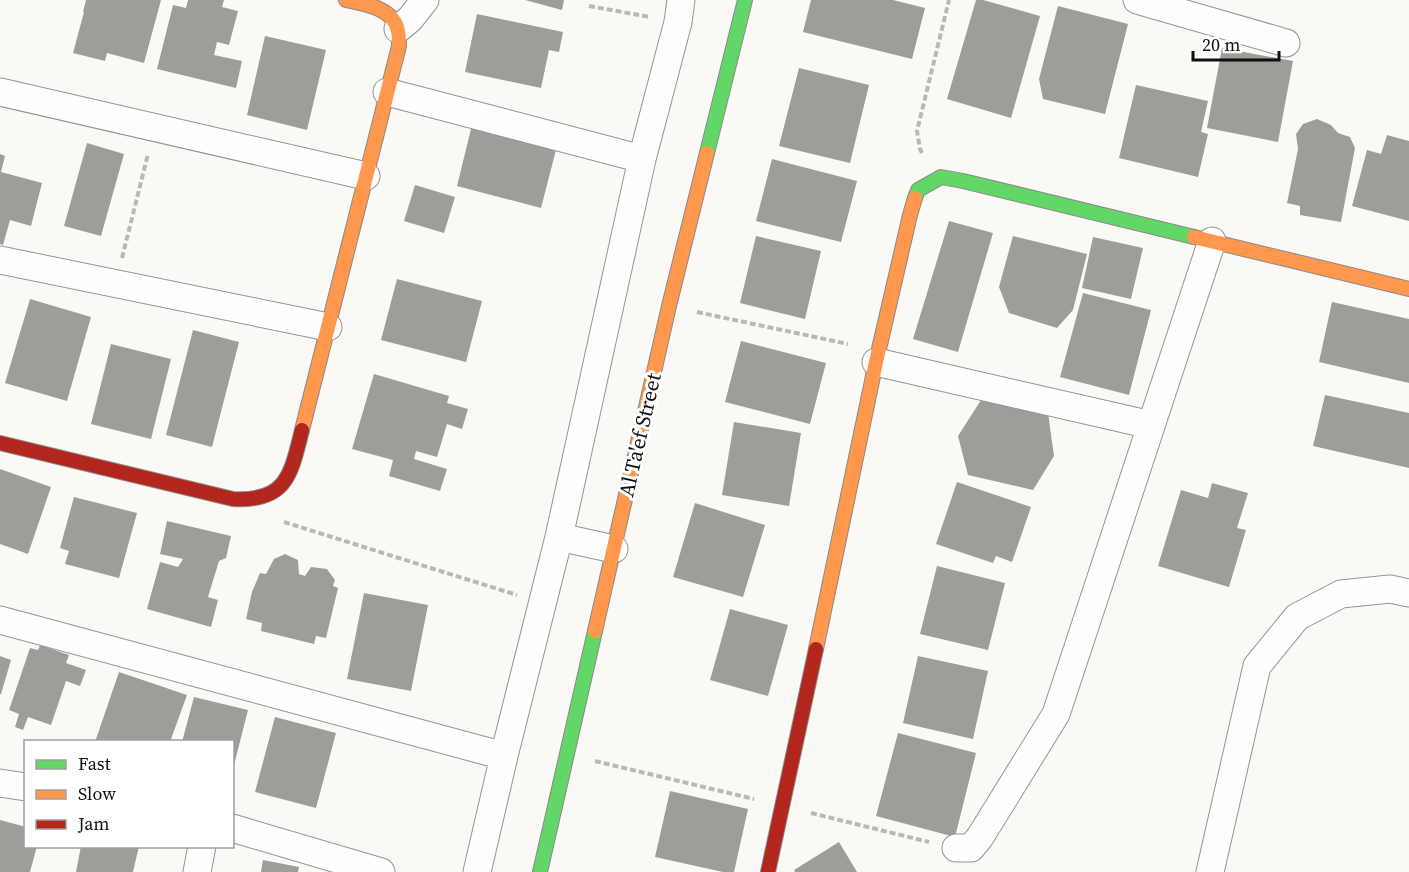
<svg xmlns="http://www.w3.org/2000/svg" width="1409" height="872" font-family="'Source Serif 4',serif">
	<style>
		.building { fill: #9f9d9a }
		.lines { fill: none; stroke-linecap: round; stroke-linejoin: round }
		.street-casing { stroke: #959493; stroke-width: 29 }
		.fast-casing { stroke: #8c8b89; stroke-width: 16 }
		.slow-casing { stroke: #8c8b89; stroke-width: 16 }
		.jam-casing { stroke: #8c8b89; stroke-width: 16 }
		.path { stroke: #b9b8b8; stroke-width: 4; stroke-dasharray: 6 3; stroke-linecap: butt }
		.street { stroke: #fefefe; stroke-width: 27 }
		.fast { stroke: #63d668; stroke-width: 14 }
		.slow { stroke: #ff974d; stroke-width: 14 }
		.jam { stroke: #b3261e; stroke-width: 14 }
		.labels { text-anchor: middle; stroke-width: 6; stroke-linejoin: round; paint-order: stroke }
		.street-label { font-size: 21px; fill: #0f0f0f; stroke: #fff }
	</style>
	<rect width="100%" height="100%" fill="#fbf9f5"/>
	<!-- building -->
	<path class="building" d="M86,0H161L144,63L107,53L105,61L73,53L84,12H83Z
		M188,0H224L222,7L238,11L229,45L217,42L214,55L242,61L236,88L157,69L173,5L186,8Z
		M525,0H564L562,10Z
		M811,0H893L925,8L912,59L803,32Z
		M976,0H983L1040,16L1011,118L947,99Z
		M1058,6L1128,24L1105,114L1043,99L1039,79Z
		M477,14L563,32L559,52L549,50L541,88L465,72Z
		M265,36L326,50L307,130L247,115Z
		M1222,48L1293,61L1278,142L1207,128Z
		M799,68L869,85L850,163L779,146Z
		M1136,85L1208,101L1201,132L1208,134L1198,177L1119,158Z
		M1317,119L1331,125L1338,133L1350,137L1355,148L1341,222L1300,215V206L1287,203L1298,149L1296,134L1303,124Z
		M472,125L557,146L541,208L457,186Z
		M1387,135L1409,141V221L1352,206L1367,150L1381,154Z
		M87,143L124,154L101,236L64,226Z
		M0,154L5,156L1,172L42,183L31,226L10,220L3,245L0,244Z
		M772,159L857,181L841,242L756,221Z
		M415,185L455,197L444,233L404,221Z
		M949,221L993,233L958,352L913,339Z
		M756,236L821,251L805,319L740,303Z
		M1013,236L1087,254L1073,310L1057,328L1009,313L999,287Z
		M1093,237L1143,248L1131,299L1082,288Z
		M397,279L482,301L466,362L381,340Z
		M1083,293L1151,310L1129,395L1060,377Z
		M30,299L91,317L67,401L5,383Z
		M1332,302L1409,319V383L1319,362Z
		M193,330L239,342L212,447L166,435Z
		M741,341L826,363L810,424L725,402Z
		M111,344L171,359L151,439L91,424Z
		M374,374L449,396L447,403L468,409L462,429L447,424L437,457L416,451L414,459L447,469L440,491L389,476L393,460L352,449Z
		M1325,395L1409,413V468L1313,446Z
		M981,400L1048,413L1054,456L1033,490L968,475L958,436Z
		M734,422L801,433L789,506L722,495Z
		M0,469L51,487L28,554L0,544Z
		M957,482L1031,507L1012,562L996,556L993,563L936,544Z
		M1212,483L1248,493L1237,528L1246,530L1229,587L1158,566L1181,490L1208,498Z
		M74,497L137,513L119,578L65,564L69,551L60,548Z
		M695,503L765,525L743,597L673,577Z
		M167,521L231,536L226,558L219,561L208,597L218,600L211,627L147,609L160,562L178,567L183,559L160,554Z
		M285,554L298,560L299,574L305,576L311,567L327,569L335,580L333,586L338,588L326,638L316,636L314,644L261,631L262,623L246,619L252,592L260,573L266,574L274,559Z
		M937,566L1005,583L988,650L920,634Z
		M364,593L428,605L411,691L347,679Z
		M730,609L788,625L768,696L710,680Z
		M40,645L69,655L66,663L86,670L80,686L66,681L51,725L28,717L23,730L15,727L19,714L9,710L30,648L38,650Z
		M0,656L11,660L1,694H0Z
		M918,656L988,671L973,739L903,723Z
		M119,672L187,695L170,742H95Z
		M194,697L248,710L233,769L232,742H182Z
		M275,717L336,733L316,808L255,792Z
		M898,733L976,753L955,837L876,816Z
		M670,791L748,809L734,872H723L655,857Z
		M0,820L26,827V846H37L30,872H0Z
		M839,842L857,872H795L794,870Z
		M81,846H139L133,872H76Z
		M263,860L299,867L298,872H261Z"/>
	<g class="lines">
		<!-- street casing -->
		<g class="street-casing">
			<path id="street" d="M1137,0L1286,43
				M398,29L410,19L425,0
				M0,92L366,176
				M387,92L642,159
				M0,260L328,327
				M876,362L1151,425
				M559,537L614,549
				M0,620L504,756
				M0,783L26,787
				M232,828L381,872
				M956,848H971L980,837L1056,714L1212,241
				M197,872L202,846
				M477,872L504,756L559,537L642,159L678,22L681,0
				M1210,872L1257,666L1297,617L1341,594L1390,589L1409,593"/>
		</g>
		<!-- fast casing -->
		<g class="fast-casing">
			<path id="fast" d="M707,153L745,0
				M915,198L918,190L941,177L963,181L1194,237
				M540,872L595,631"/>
		</g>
		<!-- slow casing -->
		<g class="slow-casing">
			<path id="slow" d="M1194,237L1409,289
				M302,430L399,46C399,41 399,36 398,31C394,8 365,4 346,0
				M595,631L669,306L707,153
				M816,649L876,362L910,215L915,198"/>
		</g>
		<!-- jam casing -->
		<g class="jam-casing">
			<path id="jam" d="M0,443L233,499C287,502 291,474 302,430
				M768,872L816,649"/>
		</g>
		<!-- path -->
		<path class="path" d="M589,6L650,17
			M922,153L920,149L917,131L949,0
			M122,258L148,154
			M697,312L848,344
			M284,522L517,595
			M595,761L754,799
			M811,813L929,842"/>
		<!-- street -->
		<use href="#street" class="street"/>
		<!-- fast -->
		<use href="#fast" class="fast"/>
		<!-- slow -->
		<use href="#slow" class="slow"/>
		<!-- jam -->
		<use href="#jam" class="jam"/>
	</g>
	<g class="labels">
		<!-- street labels -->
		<g class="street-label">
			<text transform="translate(640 435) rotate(-77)" y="7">Al Ta'ef Street</text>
		</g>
	</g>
	<!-- legend -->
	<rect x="24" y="740" width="210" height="108" fill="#ffffff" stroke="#9f9f9f" stroke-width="1.5"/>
	<rect x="36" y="760" width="30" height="9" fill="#63d668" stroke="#9f9f9f" stroke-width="1.5"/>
	<text x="78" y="770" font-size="18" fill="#0f0f0f">Fast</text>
	<rect x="36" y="790" width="30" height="9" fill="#ff974d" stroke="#9f9f9f" stroke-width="1.5"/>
	<text x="78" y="800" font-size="18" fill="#0f0f0f">Slow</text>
	<rect x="36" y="820" width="30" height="9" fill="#b3261e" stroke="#9f9f9f" stroke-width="1.5"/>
	<text x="78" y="830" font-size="18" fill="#0f0f0f">Jam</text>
	<!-- scale -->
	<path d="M1193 51v9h86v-9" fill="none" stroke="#0f0f0f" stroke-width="3"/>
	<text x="1202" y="51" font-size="18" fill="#0f0f0f" stroke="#ffffff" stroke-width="4.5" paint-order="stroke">20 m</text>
</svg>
